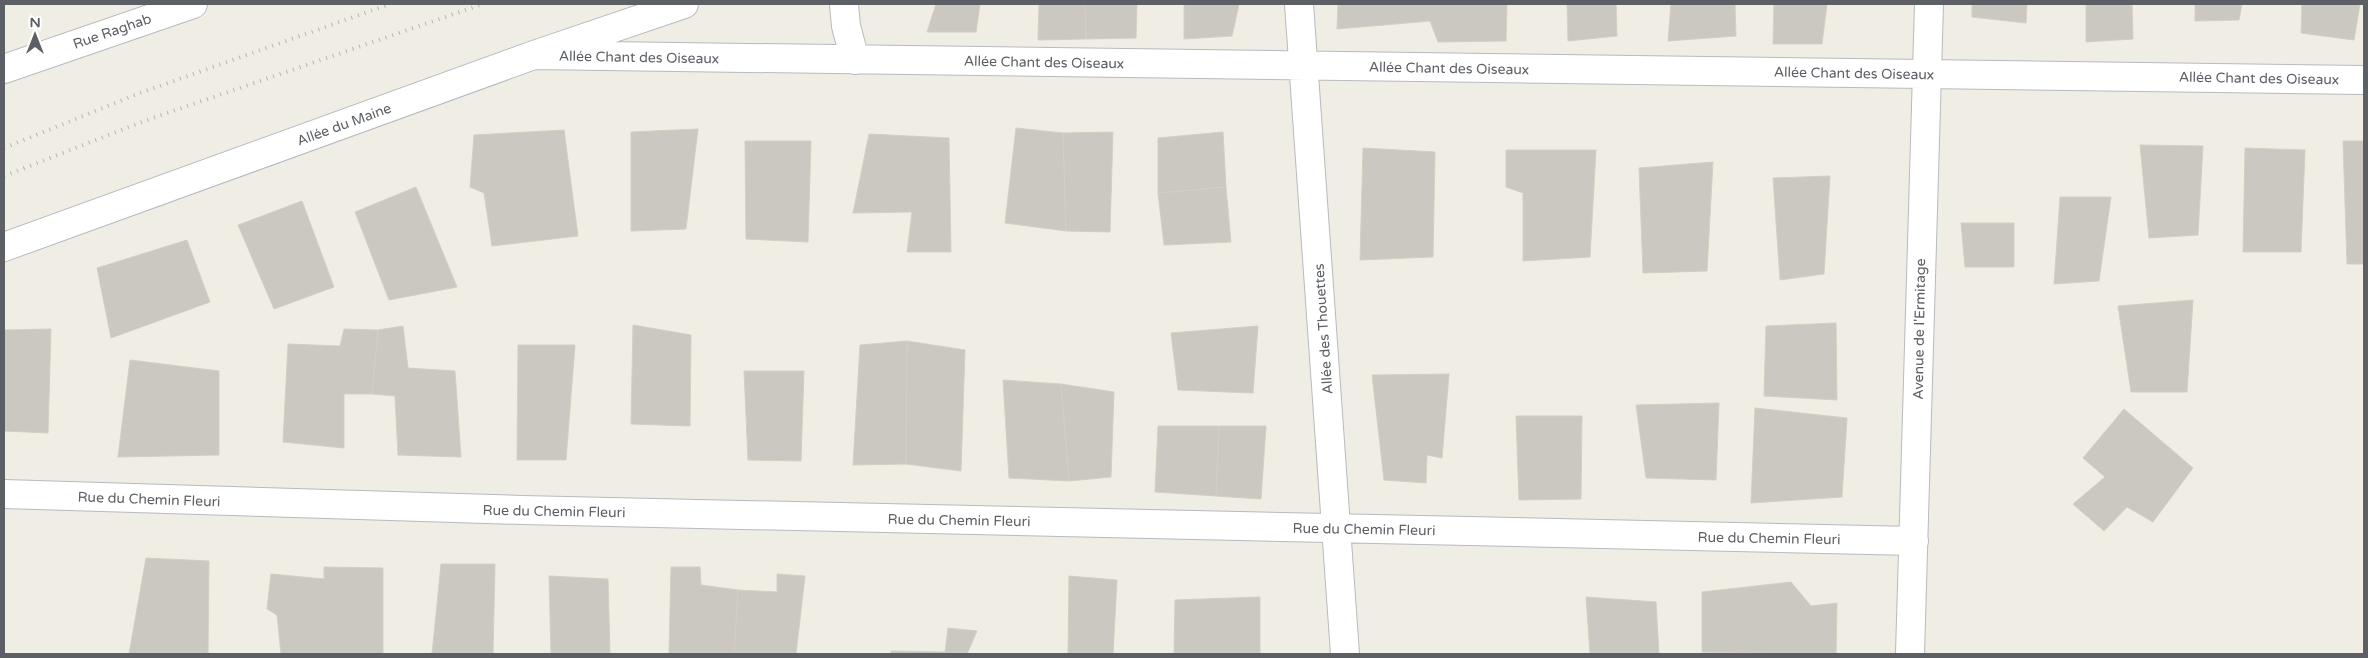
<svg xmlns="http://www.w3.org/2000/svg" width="2368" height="658" font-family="'Varela Round',sans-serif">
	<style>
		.building { fill: #cac8c1; stroke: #d4cfc2 }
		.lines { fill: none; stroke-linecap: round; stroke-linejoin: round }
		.minor-casing { stroke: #b7babf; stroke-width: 30 }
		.minor { stroke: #fff; stroke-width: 28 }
		.rail { stroke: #b5b6b6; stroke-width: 4; stroke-dasharray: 1 6; stroke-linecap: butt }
		.labels { text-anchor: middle; stroke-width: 4; stroke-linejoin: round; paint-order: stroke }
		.street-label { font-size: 14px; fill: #5c6065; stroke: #fff }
	</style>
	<rect width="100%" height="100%" fill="#efede4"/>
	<!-- building -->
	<path class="building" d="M936,4H980L976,32H927Z
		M1039,4H1085L1086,39L1038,40Z
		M1085,4H1137L1136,38L1086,39Z
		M1184,4H1239L1232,36L1184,39Z
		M1338,4H1507L1506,41L1438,42L1430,21L1337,29Z
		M1567,4H1616L1617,36L1568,41Z
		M1671,4H1735L1736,36L1668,41Z
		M1774,4H1827L1822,44H1773Z
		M1972,4H2027L2026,23L1972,17Z
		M2086,4H2132L2133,39L2086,42Z
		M2195,4H2242L2239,20L2195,21Z
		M2302,4H2360L2354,40L2301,33Z
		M1016,128L1063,133L1066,231L1005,223Z
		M698,129L686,229L631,231V132Z
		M564,130L578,236L492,246L484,193L470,187L474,135Z
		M1113,132L1110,232L1066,231L1063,133Z
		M1223,132L1226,187L1158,193V138Z
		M869,134L949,138L951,252H907L912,212L853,213Z
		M745,141H811L808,242L746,239Z
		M2343,141H2364V264H2347Z
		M2140,145L2203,146L2198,235L2149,238Z
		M1363,148L1435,152L1433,257L1360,260Z
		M2245,148L2305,150L2301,252H2243Z
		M1506,150H1596L1590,257L1523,261V193L1506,187Z
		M1713,162L1707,271L1643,273L1639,168Z
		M1830,176L1824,274L1780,280L1773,178Z
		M416,187L457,287L389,300L355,212Z
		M1226,187L1231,242L1164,245L1158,193Z
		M2060,197H2111L2099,281L2054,284Z
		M302,201L334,287L274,309L238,225Z
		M1961,223H2014V267H1965Z
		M187,240L210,302L111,338L97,268Z
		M2193,300L2187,392H2131L2118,306Z
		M1836,323L1837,400L1764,396L1766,326Z
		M633,325L691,335L690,426L631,424Z
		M403,326L408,368L455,371L461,457L398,455L395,396L372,394L378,330Z
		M1258,326L1253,393L1178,390L1171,333Z
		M51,329L48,433L4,431V330Z
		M344,329L378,330L372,394H344V448L283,442L288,344L340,346Z
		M907,341L965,350L961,471L906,464Z
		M907,341L906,464L853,465L860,345Z
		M518,345H575L566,460H517Z
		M130,360L219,371V455L118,457Z
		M744,371H804L801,461L748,460Z
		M1449,374L1442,458L1427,455L1426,483L1384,480L1372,375Z
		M1003,380L1061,384L1069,481L1009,478Z
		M1061,384L1114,392L1111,477L1069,481Z
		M1719,403L1716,480L1646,478L1636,405Z
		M1755,408L1847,418L1842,497L1751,503Z
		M2124,409L2193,468L2153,522L2127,507L2104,531L2073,504L2105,477L2083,458Z
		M1516,416H1582L1581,499L1519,500Z
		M1158,426H1219L1216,496L1155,492Z
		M1219,426H1266L1261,499L1216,496Z
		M146,558L209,561L208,654H129Z
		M441,564H495L493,654H432Z
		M324,567L383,568V654H281L277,615L267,609L271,574L324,579Z
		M671,567H700L701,585L738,590L734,654H669Z
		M777,574L805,576L796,654H734L738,590L777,592Z
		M549,576L608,579L610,654H551Z
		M1069,576L1117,580L1113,654H1068Z
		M1791,582L1811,606L1837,603L1836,654L1702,652V592Z
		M1260,597V654H1174L1175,600Z
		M1586,597L1656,602L1659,654H1559H1590Z
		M948,628L977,631L967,654H891V651L945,652Z"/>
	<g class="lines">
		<!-- minor casing -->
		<g class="minor-casing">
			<path id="minor" d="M844,4L846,26L855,60
				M1299,4L1345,654
				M534,55L2364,80
				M4,69L193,4
				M4,247L534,55L684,4
				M4,494L522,510L1914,541
				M1910,654L1929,4"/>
		</g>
		<!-- minor -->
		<use href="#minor" class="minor"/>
		<!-- rail -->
		<path class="rail" d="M4,148L140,93L390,4
			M4,176L147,120L483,4"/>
	</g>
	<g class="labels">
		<!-- street labels -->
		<g class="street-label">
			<text transform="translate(112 31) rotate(-19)" y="5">Rue Raghab</text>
			<text transform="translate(639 57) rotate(1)" y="5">Allée Chant des Oiseaux</text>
			<text transform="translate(1044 62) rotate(1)" y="5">Allée Chant des Oiseaux</text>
			<text transform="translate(1449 68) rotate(1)" y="5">Allée Chant des Oiseaux</text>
			<text transform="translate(1854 73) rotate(1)" y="5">Allée Chant des Oiseaux</text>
			<text transform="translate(2259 78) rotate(1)" y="5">Allée Chant des Oiseaux</text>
			<text transform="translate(344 124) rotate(-20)" y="5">Allée du Maine</text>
			<text transform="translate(1323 329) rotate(-94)" y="5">Allée des Thouettes</text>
			<text transform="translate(1919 329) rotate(-89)" y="5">Avenue de l'Ermitage</text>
			<text transform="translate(149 499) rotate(2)" y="5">Rue du Chemin Fleuri</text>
			<text transform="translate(554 511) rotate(1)" y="5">Rue du Chemin Fleuri</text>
			<text transform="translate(959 520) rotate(1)" y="5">Rue du Chemin Fleuri</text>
			<text transform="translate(1364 529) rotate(1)" y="5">Rue du Chemin Fleuri</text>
			<text transform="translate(1769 538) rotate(1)" y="5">Rue du Chemin Fleuri</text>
		</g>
	</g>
	<!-- border -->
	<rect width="2368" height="658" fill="none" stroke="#5c6065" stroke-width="10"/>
	<!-- north arrow -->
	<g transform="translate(35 35)" stroke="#ffffff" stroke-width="4" paint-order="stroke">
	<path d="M0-4L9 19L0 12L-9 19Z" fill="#5c6065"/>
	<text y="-8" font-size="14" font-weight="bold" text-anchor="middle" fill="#5c6065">N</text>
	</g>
</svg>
